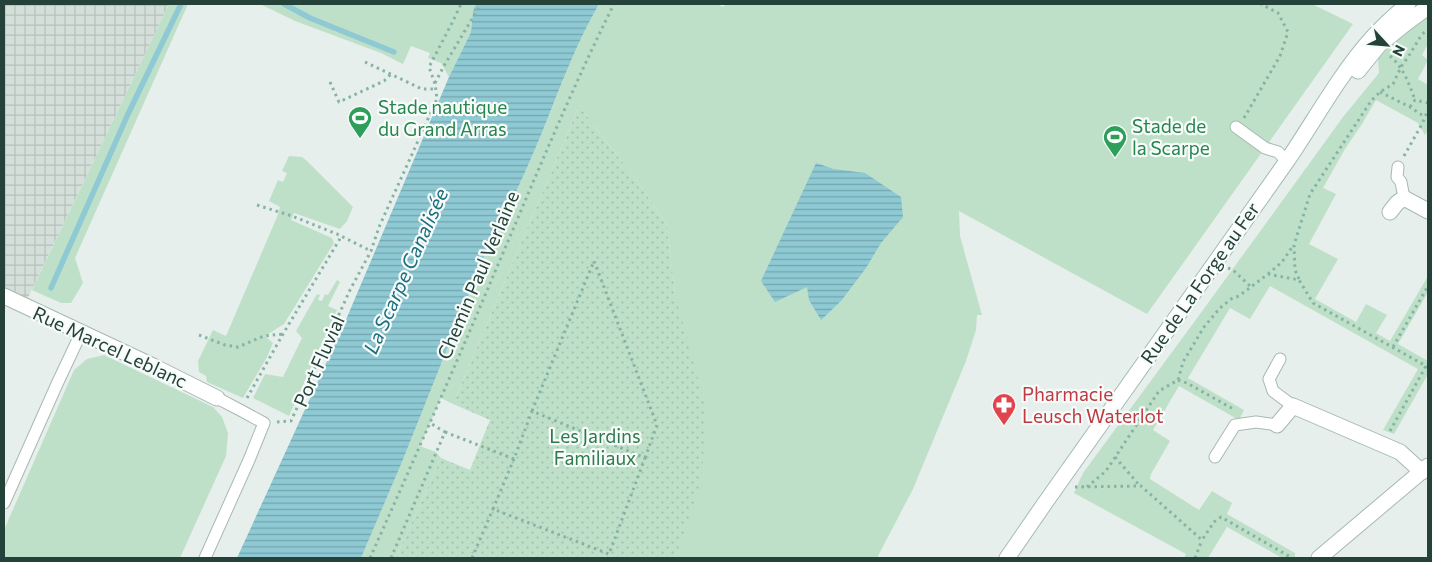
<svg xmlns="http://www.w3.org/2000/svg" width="1432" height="562" font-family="Commissioner,sans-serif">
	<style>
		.industrial { fill: url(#industrial-grid) }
		.green { fill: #bfe0c8 }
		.garden { fill: url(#garden-dots) }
		.water { fill: url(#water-rules) }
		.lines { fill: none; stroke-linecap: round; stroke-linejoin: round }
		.stream { stroke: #8ec9d4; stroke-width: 5.5 }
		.service-casing { stroke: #a8b8b2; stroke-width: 13 }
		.minor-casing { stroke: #a8b8b2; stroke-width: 17 }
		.secondary-casing { stroke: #a4bbb3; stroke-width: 17 }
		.path { stroke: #86b3a5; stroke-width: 3; stroke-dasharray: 2.5 4; stroke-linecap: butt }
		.service { stroke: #fff; stroke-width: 11 }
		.minor { stroke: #fff; stroke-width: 15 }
		.secondary { stroke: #fff; stroke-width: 15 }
		.labels { text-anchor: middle; stroke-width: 4.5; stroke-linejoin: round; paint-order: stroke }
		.leisure-label { font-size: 19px; fill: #27864d; stroke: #f7fbf9; text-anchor: start }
		.street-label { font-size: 19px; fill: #24423a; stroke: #f7fbf9 }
		.health-label { font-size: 19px; fill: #be3a42; stroke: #f7fbf9; text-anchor: start }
		.park-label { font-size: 19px; fill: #2d7a4b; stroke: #f7fbf9 }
		.water-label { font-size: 20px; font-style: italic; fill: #1c6f80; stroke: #f7fbf9 }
	</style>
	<defs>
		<pattern id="industrial-grid" width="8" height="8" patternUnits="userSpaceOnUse" patternTransform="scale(1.25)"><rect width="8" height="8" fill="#d4dfda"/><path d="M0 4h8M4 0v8" fill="none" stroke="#b6c1bc"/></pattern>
		<pattern id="garden-dots" width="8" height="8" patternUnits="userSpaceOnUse" patternTransform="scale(1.25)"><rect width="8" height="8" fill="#bfe0c8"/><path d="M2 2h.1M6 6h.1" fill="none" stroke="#a4c1ad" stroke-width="1.8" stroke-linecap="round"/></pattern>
		<pattern id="water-rules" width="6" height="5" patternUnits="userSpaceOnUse" patternTransform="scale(1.25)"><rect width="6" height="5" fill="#8ec9d4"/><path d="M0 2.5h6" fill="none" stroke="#74a5ad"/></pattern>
	</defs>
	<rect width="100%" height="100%" fill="#e6efeb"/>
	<!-- industrial -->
	<path class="industrial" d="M4,4H169L24,306L4,296Z"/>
	<!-- green -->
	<path class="green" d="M169,4H188L75,258L83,283L71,303H61L32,290Z
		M260,4H476L473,11L471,32L449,77L441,63L428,58L430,53L411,46L403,64L381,53L295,21Z
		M599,4H719L722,7L727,4H1312L1353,24L1147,314L959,211L960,236L982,315H977L976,330L966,361L913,489L877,558H675L679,550L675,294L667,225L640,185L579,106L453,404L441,398L420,446L436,452L441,458L396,558H361L402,462L483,259C505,217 525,174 543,130C560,87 576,44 599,4Z
		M1428,15V44L1422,55L1428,60L1418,79L1428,85V130L1425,135L1418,123L1376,100L1362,124L1345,149L1323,188L1336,194L1309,244L1338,259L1315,299L1356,322L1366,304L1387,315L1376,333L1390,341L1428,276V292L1398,344L1428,361V374L1394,434L1383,430L1418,369L1270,286L1250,319L1230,308L1188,378L1244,410L1239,420L1179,386L1153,430L1170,441L1151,474L1150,479L1199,510L1212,491L1232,503L1227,514L1295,553V558H1282L1227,527L1208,558H1184L1186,554L1074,493L1083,473L1203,310L1343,117L1379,73L1378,57Z
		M289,156L302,157L307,161L353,207L347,221L340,229L294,213L291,220L332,238L334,243L284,324L265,336L273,343L267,357L243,398L207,382L206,376L199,372L198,361L213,330L226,336L277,217L280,207L269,201L278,180L283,182L287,173L282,171Z
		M337,280L340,282L328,306L337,310L289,416L253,398L265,374L283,377L302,338L296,331L317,294L320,295L318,300L322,301L325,294L328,295Z
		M104,355L213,407L222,417L228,433L226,456L180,558H4V530L74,370L87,359Z"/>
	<!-- garden -->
	<path class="garden" d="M579,106L640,185L667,225L675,294L707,412L701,481L679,550L675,558H396L441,458L470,470L490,420L453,404Z"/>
	<!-- water -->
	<path class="water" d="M476,4H599C576,44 560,87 543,130C525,174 505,217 483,259L402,462L361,558H237L345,322L449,77L471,32L473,11Z
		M816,163L834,169L865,173L901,197L903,217L881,243L866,268L841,301L821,320L809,300L807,287L775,302L761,281Z"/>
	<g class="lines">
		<!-- stream -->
		<path class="stream" d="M284,4L310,18L394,52
			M51,288L128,114L181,4"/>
		<!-- service casing -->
		<g class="service-casing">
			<path id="service" d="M1236,127L1265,148L1278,152L1287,161
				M1398,167L1397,177L1401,182L1404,198
				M1280,359L1269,379L1273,391L1293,406
				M1215,457L1235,425L1256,422L1277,425
				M4,503L57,384L81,333
				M205,558L249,460L264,423L240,410L217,398"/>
		</g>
		<!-- minor casing -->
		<g class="minor-casing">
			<path id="minor" d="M1390,212L1397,203L1404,198L1428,211
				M4,296L153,366L217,398
				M1277,425L1293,406L1400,452L1422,472
				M1319,558L1428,466"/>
		</g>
		<!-- secondary casing -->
		<g class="secondary-casing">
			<path id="secondary" d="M1358,71L1379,45L1405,24L1428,7
				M1007,558L1045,503L1287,161C1315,120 1339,75 1372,38C1383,26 1395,15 1408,4"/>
		</g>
		<!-- path -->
		<path class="path" d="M1390,56C1404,68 1409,84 1415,100
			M365,62L422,89H436
			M330,82L339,102L384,81L391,74
			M435,83L445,64L481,4
			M1380,92L1410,107L1425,117
			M1410,107L1415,100L1428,103
			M1244,118L1280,56L1288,32L1278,13L1261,4
			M1404,156L1422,124L1428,110
			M257,205L292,216L337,234L371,251
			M1228,268L1233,270L1251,287
			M1268,274L1282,262L1293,246
			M1299,279L1295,270L1294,245L1310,194L1371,101L1380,92L1393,84L1401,67L1410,54L1422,34L1425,32
			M199,335L225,345L238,347L264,336L283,334
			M1393,347L1428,286
			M1178,380L1187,383L1235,410
			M247,398L283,334L341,237
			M532,411L594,261L657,425L645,458
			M277,422L291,421L350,290L371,251L379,227L437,99L435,84L429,67L453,21L461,4
			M1390,431L1426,366
			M445,432L514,459L532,411L645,458L609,554L493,509L514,459
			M1115,457L1140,486
			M1075,487L1141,486L1202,540L1214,522L1221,517L1292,558
			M1087,487L1106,471L1159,391L1178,380L1183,362L1204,327L1220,308L1231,299L1239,296L1268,274L1299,280L1313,303L1428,367
			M370,558C412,464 454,369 494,274C533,183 570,92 614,4
			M391,558L445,432L430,423
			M472,558L493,509
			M1195,558L1202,540"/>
		<!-- service -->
		<use href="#service" class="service"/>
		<!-- minor -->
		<use href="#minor" class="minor"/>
		<!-- secondary -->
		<use href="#secondary" class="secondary"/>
	</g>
	<!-- icons -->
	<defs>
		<g id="stadium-pin" transform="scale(1.25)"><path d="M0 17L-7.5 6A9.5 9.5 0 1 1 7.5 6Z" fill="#2e9e5b" stroke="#f7fbf9"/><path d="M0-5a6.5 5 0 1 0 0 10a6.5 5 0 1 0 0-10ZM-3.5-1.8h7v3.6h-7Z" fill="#fff"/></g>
		<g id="pharmacy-pin" transform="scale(1.25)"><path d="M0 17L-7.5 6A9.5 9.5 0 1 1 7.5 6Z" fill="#e0444e" stroke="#f7fbf9"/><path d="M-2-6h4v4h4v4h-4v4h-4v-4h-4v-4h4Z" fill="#fff"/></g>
	</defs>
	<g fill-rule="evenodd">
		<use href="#stadium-pin" x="360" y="118"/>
		<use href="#stadium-pin" x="1115" y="137"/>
		<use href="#pharmacy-pin" x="1004" y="405"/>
	</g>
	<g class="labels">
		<!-- leisure labels -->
		<g class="leisure-label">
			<text x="378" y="114">Stade nautique<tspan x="378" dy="22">du Grand Arras</tspan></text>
			<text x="1132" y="133">Stade de<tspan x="1132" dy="22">la Scarpe</tspan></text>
		</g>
		<!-- street labels -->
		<g class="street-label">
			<text transform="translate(478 275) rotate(-67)" y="7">Chemin Paul Verlaine</text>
			<text transform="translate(1200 283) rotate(-55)" y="7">Rue de La Forge au Fer</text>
			<text transform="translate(110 347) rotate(25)" y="7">Rue Marcel Leblanc</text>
			<text transform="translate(319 361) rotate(-66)" y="7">Port Fluvial</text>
		</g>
		<!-- health labels -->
		<g class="health-label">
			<text x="1022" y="401">Pharmacie<tspan x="1022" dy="22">Leusch Waterlot</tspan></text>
		</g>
		<!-- park labels -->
		<g class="park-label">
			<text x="595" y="443">Les Jardins<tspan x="595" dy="22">Familiaux</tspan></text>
		</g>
		<!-- water labels -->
		<g class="water-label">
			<text transform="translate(406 271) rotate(-66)" y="7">La Scarpe Canalisée</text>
		</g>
	</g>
	<!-- border -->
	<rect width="1432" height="562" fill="none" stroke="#24423a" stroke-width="10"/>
	<!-- north arrow -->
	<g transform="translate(1387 45) rotate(116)" stroke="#f7fbf9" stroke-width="4" paint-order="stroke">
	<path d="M0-4L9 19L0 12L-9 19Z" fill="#24423a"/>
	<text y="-8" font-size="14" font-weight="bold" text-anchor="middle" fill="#24423a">N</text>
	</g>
</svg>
